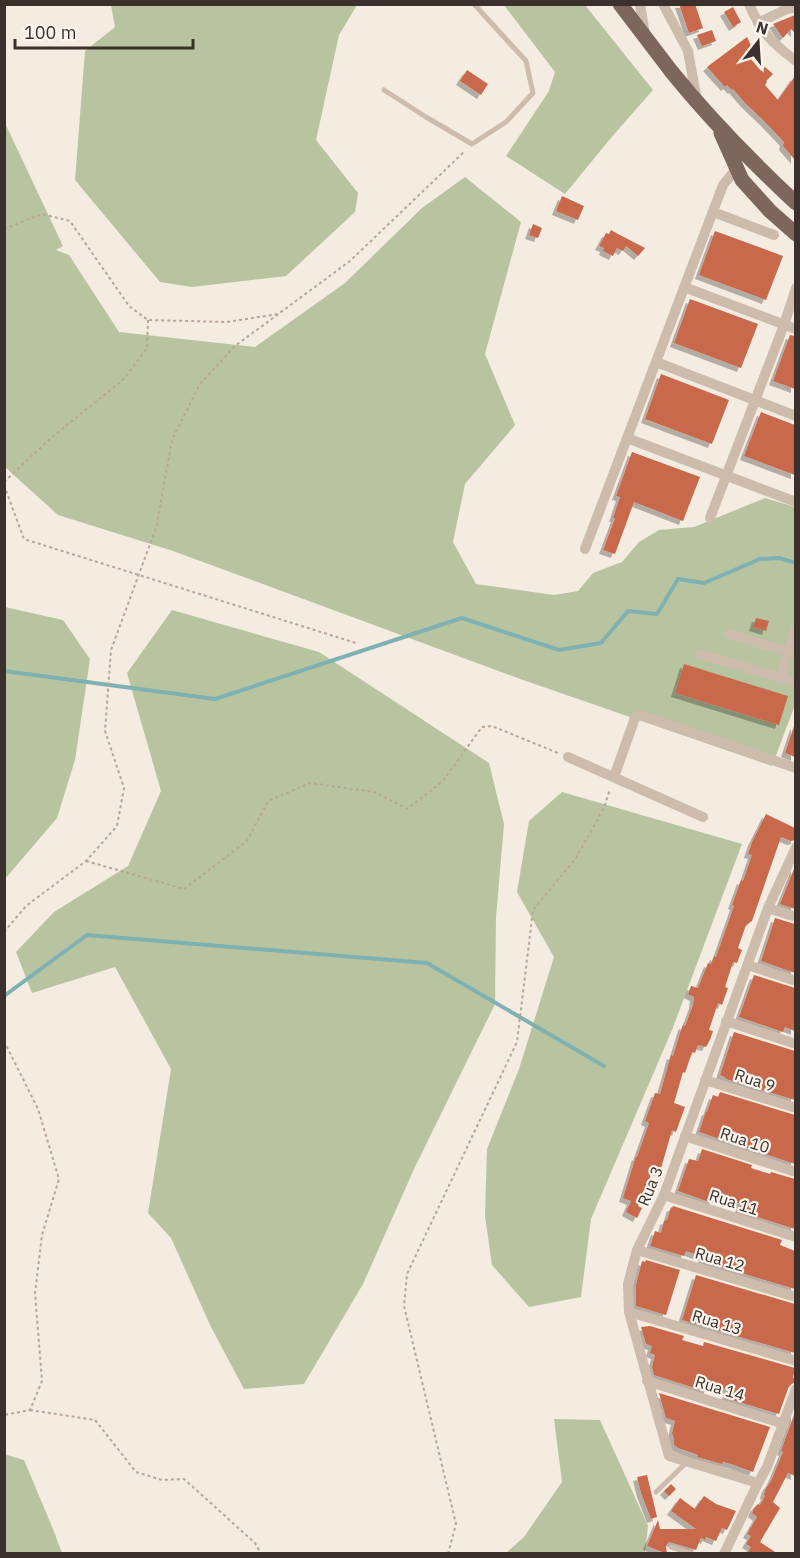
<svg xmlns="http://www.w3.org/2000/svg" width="800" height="1558" font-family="'IBM Plex Sans',sans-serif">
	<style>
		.green { fill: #b8c4a0 }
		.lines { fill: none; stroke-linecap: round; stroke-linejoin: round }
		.stream { stroke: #7fb0b2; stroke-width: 4 }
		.building { fill: #c8694b; filter: url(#shadow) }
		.path { stroke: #b9a596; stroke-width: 2; stroke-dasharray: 3 3; stroke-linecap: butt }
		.service { stroke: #cdbbac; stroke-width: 5 }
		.minor { stroke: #cdbbac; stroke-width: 10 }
		.primary { stroke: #7d675c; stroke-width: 15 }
		.labels { text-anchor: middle; stroke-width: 4.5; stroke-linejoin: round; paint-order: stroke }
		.street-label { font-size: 16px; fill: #3b302b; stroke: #fbf5ee }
	</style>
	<defs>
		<filter id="shadow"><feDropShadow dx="-4" dy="4" stdDeviation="0" flood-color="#0004"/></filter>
	</defs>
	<rect width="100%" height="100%" fill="#f4ebe1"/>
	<!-- green -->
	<path class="green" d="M111,5H357L339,35L316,140L358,193L355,212L286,276L192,287L160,282L75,180L85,51L115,27Z
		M504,5H585L653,90L610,139L565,194L506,156L549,91L555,72Z
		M4,121L63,246L56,250L69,255L119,332L255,347L345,283L422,208L465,177L521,222L485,354L515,425L465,484L453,542L476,584L554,595L578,591L593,573L622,562L639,542L659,530L694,527L765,498L795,507V705L772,766L523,680L173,551L58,515L5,467Z
		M5,607L63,620L90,659L75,760L57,818L5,879Z
		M172,610L319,652L489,763L504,824L496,917L495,1004L414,1169L363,1284L304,1384L244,1389L211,1327L171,1238L148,1213L171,1069L115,967L32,993L16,952L54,912L128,866L161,791L127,673Z
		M562,792L742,844L672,1030L591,1219L581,1297L529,1307L492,1265L485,1216L487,1149L519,1069L554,957L517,892L529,821Z
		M554,1419L600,1420L648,1526L645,1553H506L524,1537L562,1482Z
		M4,1454L24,1460L53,1529L62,1553H5Z"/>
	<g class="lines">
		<!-- stream -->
		<path class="stream" d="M4,671L215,699L462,618L559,650L601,643L628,611L657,614L678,579L704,583L760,559L779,558L796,563
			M4,996L87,935L427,963L604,1066"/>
	</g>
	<!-- building -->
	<path class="building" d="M679,4H695L703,28L689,33Z
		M733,7L741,22L733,27L724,12Z
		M795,15V33L791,29L783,38L773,24Z
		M712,30L716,41L702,46L697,35Z
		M747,37L752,48L745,52L761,71L765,67L773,74L766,81L767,82L765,85L778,100L795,76V160L783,146L784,142L764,121L745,103L733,89L732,90L727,85L725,87L707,67Z
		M467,70L488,84L481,95L460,81Z
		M562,196L584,206L578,220L556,211Z
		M533,224L542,228L538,238L529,235Z
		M611,230L618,234L645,248L638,256L626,246L623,251L617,248L613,256L603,251L604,248L599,246L606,233L609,234Z
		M715,231L783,256L766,300L699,275Z
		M690,299L758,324L741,368L674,343Z
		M790,335L795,336V389L773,381Z
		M661,374L729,400L712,444L645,419Z
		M761,412L795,425V475L744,456Z
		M632,452L700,477L683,521L634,502L615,554L603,550L615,518H613L620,497L616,496Z
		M756,618L769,621L766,631L753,627Z
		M684,664L788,696L779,725L675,693Z
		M794,726H795V757L785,753Z
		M766,814L795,828V840L791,841L781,837L752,921L746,925L738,948L742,950L737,963L733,962L725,987L728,988L722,1005L718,1003L709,1030L713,1031L710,1040L706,1047L698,1045L695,1053L692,1052L685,1073L683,1072L674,1103L685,1107L676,1132L672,1130L660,1172L653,1170L638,1206L642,1208L637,1218L626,1212L631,1201L623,1198L636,1156L637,1157L649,1123L645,1121L655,1093L660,1094L671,1055L673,1056L681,1030L683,1025L685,1026L693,1005L694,997L688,994L691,986L698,988L708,963L711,964L714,956L716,957L734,906L732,905L741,880L743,881L752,855L748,854L752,842Z
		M795,866V909L780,904Z
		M775,918L795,924V973L761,961Z
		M754,975L795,988V1031L785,1027L783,1032L739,1017Z
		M734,1032L795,1051V1100L726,1079V1078L720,1075Z
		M720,1092L795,1115V1164L699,1132L706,1111L707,1112L713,1095L718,1097Z
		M702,1149L752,1165L751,1168L770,1174L771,1172L795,1179V1229L738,1211L741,1204L715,1195L712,1203L678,1191L689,1159L698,1161Z
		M673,1206L782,1240L780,1245L795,1251V1289L701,1261L703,1257L686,1251L684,1256L650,1246L655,1231L661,1233L664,1221L667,1220L671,1207L672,1208Z
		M646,1260L680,1270L666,1315L636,1306V1285L642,1261L645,1262Z
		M696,1275L795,1304V1353L682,1320Z
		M650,1326L684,1336L682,1340L703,1346L704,1342L795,1368L793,1378H795V1382L789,1386L779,1414L725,1398L728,1390L709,1384L707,1392L654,1375L652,1367L655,1355L650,1353L652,1346L646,1344L641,1327Z
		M659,1393L770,1427L753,1472L731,1464L723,1462L722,1464L697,1457L698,1455L678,1448L674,1445V1439L672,1433L675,1421L666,1418Z
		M795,1412V1476L788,1473L773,1502L780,1508L760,1542L778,1554H747L751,1547L746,1544L751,1536L747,1534L757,1517L752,1513L754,1508L758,1504L760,1505L765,1496L764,1494L766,1488L771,1481L783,1452L781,1451Z
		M647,1475L657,1517L651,1519L641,1493L637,1477Z
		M671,1484L676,1489L669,1496L664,1491Z
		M704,1496L716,1504L736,1511L727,1530L722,1528L716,1541L706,1537L705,1540L701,1538L696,1550L669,1542L666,1546L667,1554L647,1546L658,1520L660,1529H696L671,1511L680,1498L695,1509Z"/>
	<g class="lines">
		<!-- path -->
		<path class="path" d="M4,229L42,214L70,221L129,306L148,320L227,322L278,314
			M4,482L51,438L124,379L147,348L148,320
			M4,485L24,539L356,643
			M86,861L184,889L247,841L268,801L310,783L375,792L407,809L442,782L482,727L492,726L558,753
			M4,932L26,906L86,861L117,826L124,788L105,731L111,650L156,528L172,440L200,384L235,346L350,261L465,151
			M4,1041L38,1109L59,1179L42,1235L35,1293L42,1381L30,1410L4,1415
			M30,1410L95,1420L136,1472L162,1480L184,1479L255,1543L261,1554
			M448,1554L456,1524L404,1306L407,1274L517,1042L533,910L576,858L604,808L610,789"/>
		<!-- service -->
		<path class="service" d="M384,90L426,117L472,144L506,122L533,93L526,61L474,4
			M656,1492L687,1462
			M671,1547L693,1554"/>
		<!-- minor -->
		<path class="minor" d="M640,4L645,34
			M663,4L688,51L697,101
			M749,4C761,32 772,43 796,61
			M758,23L787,9L796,7
			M713,212L774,235
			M684,287L796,329
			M656,362L796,416
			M627,438L796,502
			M710,518L784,325L796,288
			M585,549L723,185L737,168
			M729,634L796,654
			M700,654L796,682
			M780,678L796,628
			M568,757L703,817
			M614,777L635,718L640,715L796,768
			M768,908L796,917
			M748,965L796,981
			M726,1021L796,1044
			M705,1080L796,1108
			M685,1136L796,1172
			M664,1195L796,1237
			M637,1250L796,1297
			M629,1312L796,1361
			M647,1381L784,1424
			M758,1483L669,1456L629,1312L628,1284L637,1250L664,1195L768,908L796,847
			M724,1554L758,1483L767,1467L796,1389"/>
		<!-- primary -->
		<path class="primary" d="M620,4C637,26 654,49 671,71C709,118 752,162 796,203
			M721,133L742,180L770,211L796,234"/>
	</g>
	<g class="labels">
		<!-- street labels -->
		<g class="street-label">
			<text transform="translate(755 1080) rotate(18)" y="6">Rua 9</text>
			<text transform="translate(745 1140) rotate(18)" y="6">Rua 10</text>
			<text transform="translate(650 1186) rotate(-68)" y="6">Rua 3</text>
			<text transform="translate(734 1202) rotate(18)" y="6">Rua 11</text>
			<text transform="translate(720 1259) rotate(16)" y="6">Rua 12</text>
			<text transform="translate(717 1322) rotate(17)" y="6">Rua 13</text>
			<text transform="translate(720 1388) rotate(17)" y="6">Rua 14</text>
		</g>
	</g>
	<!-- border -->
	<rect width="800" height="1558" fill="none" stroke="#3b302b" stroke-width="12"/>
	<!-- north arrow -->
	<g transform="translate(758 42) rotate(17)" stroke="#fbf5ee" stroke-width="4.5" paint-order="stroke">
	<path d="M0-4.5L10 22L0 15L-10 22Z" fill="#3b302b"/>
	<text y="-9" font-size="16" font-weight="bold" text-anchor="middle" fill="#3b302b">N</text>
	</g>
	<!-- scale -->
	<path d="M15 39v9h178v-9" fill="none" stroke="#3b302b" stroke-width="3"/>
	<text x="24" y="39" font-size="18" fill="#3b302b" stroke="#fbf5ee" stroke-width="4.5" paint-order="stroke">100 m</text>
</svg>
